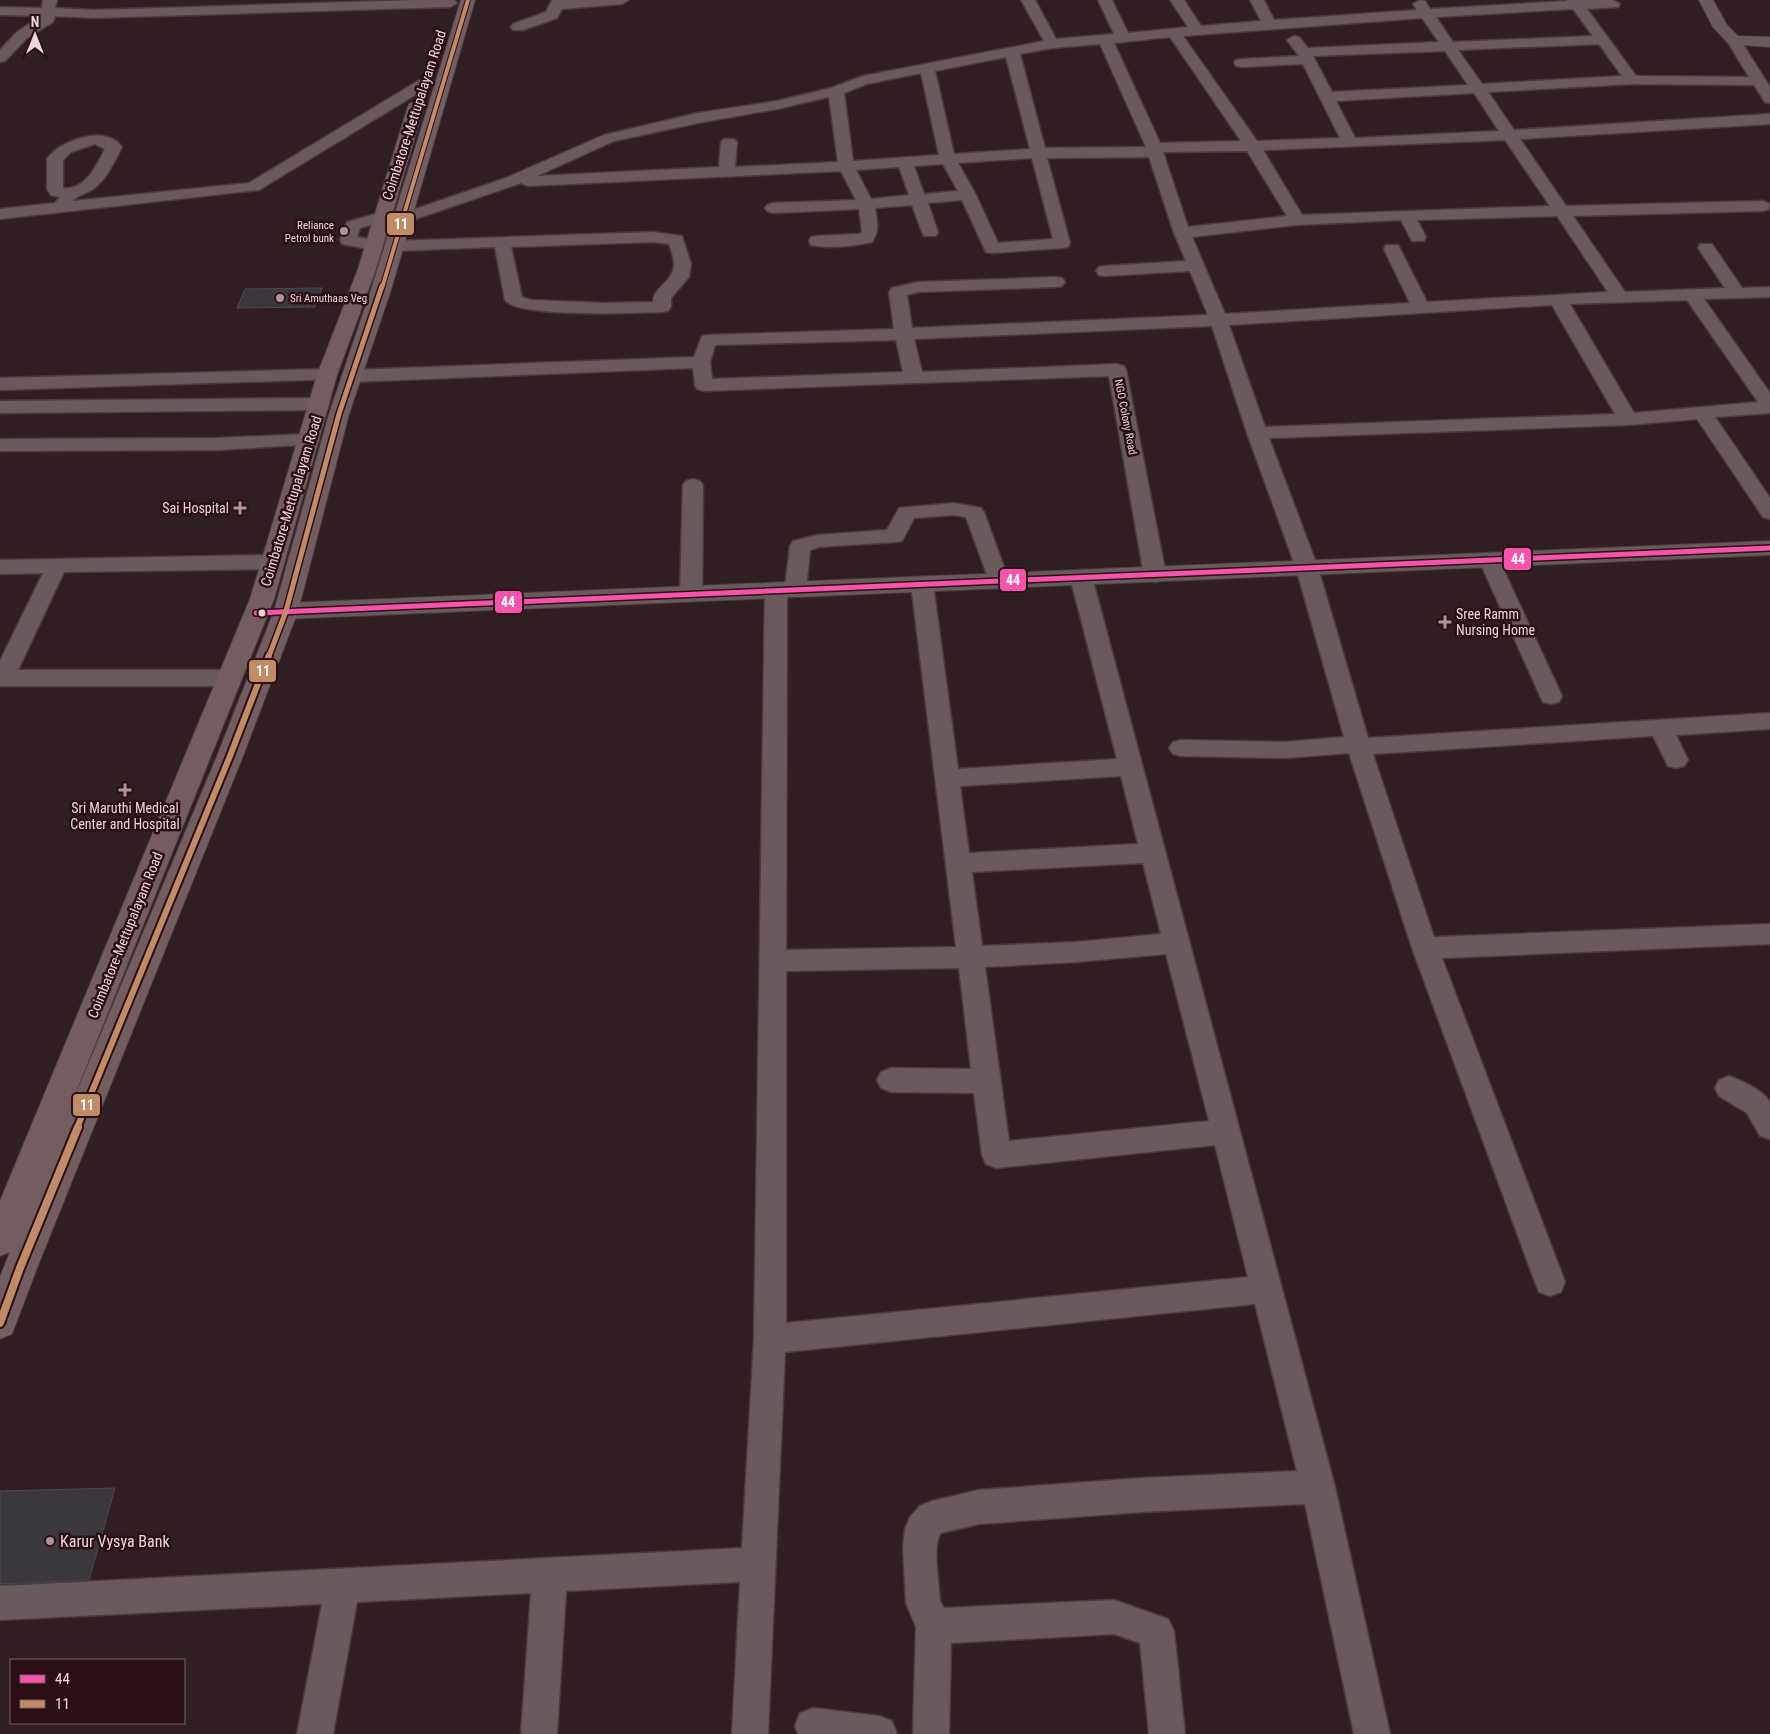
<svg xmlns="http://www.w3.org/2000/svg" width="1770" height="1734" font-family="'Roboto Condensed',sans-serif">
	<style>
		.building { fill: #3b383d; stroke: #4c494f }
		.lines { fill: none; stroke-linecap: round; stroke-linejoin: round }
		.street-casing { stroke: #4a3b3d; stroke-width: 3 }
		.secondary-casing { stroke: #4a3b3d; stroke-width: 2 }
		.highway-casing { stroke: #4a3b3d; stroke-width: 2 }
		.street { fill: #695a5d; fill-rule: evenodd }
		.secondary { fill: #695a5d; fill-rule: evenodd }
		.highway { fill: #735d61; fill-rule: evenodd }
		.bus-1-casing { stroke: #2c0f15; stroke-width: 8 }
		.bus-2-far3-casing { stroke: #2c0f15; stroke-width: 6 }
		.bus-2-far2-casing { stroke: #2c0f15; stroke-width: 8 }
		.bus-2-far1-casing { stroke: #2c0f15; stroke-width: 10 }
		.bus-2-casing { stroke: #2c0f15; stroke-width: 12 }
		.bus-1 { stroke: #f653ac; stroke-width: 5 }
		.bus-2-far3 { stroke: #c18c65; stroke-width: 4 }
		.bus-2-far2 { stroke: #c18c65; stroke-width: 5 }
		.bus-2-far1 { stroke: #c18c65; stroke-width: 6 }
		.bus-2 { stroke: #c18c65; stroke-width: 8 }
		.poi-dot { fill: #aa9698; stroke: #2c0f15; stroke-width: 2 }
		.bus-dot { fill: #ecd6d8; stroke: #2c0f15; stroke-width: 2 }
		.labels { text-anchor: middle; stroke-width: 5; stroke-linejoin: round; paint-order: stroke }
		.far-poi-label { font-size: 11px; fill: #ecd6d8; stroke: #2c0f15; text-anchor: end }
		.far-street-label { font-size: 11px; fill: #ecd6d8; stroke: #2c0f15 }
		.street-label { font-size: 14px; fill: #ecd6d8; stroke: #2c0f15 }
		.poi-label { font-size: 14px; fill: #ecd6d8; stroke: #2c0f15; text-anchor: end }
		.near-poi-label { font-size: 16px; fill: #ecd6d8; stroke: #2c0f15; text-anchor: start }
		.line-badge { stroke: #2c0f15; stroke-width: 2 }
		.badge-label { font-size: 14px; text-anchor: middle; font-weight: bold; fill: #fff }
	</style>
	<rect width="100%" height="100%" fill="#301f22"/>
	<!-- building -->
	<path class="building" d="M322,288L315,307L237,308L245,289Z
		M115,1488L89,1580L0,1584V1491Z"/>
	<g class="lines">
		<!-- street casing -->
		<g class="street-casing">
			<path id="street" d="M43,0H57L55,8L94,10L416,0H454L457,3L450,7L94,18L55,16L53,22L27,38L5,61L0,62V50L17,32L41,16L0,15V7L42,8Z
				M552,0H629L622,4L562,9L557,18L523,30H513L511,27L513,24L546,12Z
				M1021,0H1035L1056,39L1114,34L1098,0H1112L1128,33L1188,27L1170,0H1184L1201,26L1261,21L1250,0H1264L1274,20L1417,10L1413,4L1420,0L1425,1L1430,9L1567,1L1566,0H1613L1620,4L1618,7L1587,9L1636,76L1749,77L1727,41L1734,37L1739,38L1770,87V103L1765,102L1754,85L1632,84L1488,92L1514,130L1770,114V124L1520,139L1566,206L1763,201L1770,204L1769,209L1763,211L1573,216L1625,292L1725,288L1698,248L1700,244H1712L1742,288L1770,287V297L1704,299L1770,393V413L1715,417L1770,498V519L1763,517L1697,419L1628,425L1269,438L1318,568L1368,738L1770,713V729L1676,735L1688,760L1684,766L1676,768L1668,766L1653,736L1373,754L1434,937L1770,924V944L1442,958L1565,1282L1561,1292L1550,1296L1539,1292L1535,1282L1412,948L1349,753L1285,758L1181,756L1173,754L1169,748L1173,742L1181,740L1285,742L1344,737L1296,568L1247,433L1212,326L914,339L922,372L1117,364L1124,366L1126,370L1166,575L1162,580L1155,582L1148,580L1144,575L1109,376L704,391L697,389L695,385L693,368L351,382L344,380L342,376L344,372L351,370L694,357L702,336L708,335L894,329L889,292L892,288L918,282L1056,277L1062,278L1065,282L1062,286L1056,287L918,292L907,295L912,328L1208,315L1190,271L1105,276L1099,275L1096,271L1099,267L1105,266L1186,261L1174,233L1149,157L1047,158L1070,243L1068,247L1062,248L992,253L986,252L962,200L928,203L938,232L936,236H924L922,232L912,205L875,208C877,221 880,230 872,242C853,246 830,249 811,245L809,241L811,237L817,236L860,234L862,231L859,209L773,213L767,211L765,208L767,205L773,203L856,200L841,171L528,186L521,183L407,222H395L393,219L395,216L506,178L604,135L698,113L777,101L831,88L863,76L1044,41ZM1573,9L1593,36L1453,42L1436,17ZM1422,18L1439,42L1308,48L1299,37L1294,36L1287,40L1299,56L1241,59L1236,60L1234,63L1236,66L1241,67L1303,64L1340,138L1257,141L1183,36ZM1170,37L1241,141L1160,143L1114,43ZM1100,44L1146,147L1045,148L1020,54L1052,48ZM1599,44L1622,76L1482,84L1458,50ZM1445,51L1468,85L1332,92L1313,56ZM1006,57L1030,149L954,154L935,71ZM921,73L939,155L853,161L844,93L867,84ZM1474,93L1499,131L1355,138L1336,101ZM829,97L838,162L735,167L737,142L734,139H724L721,142L719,167L537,176L614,141L698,123L777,109ZM1505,140L1550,206L1302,215L1263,150ZM1247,151L1287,216L1188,227L1163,152ZM1032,158L1053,239L998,243L976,195L958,163ZM943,164L958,191L924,194L914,166ZM899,167L909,195L871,199L856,170ZM1557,216L1608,292L1427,302L1400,249L1398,245H1386L1384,249L1410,303L1225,314L1192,237L1297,225L1401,220L1412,241H1424L1426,237L1417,220ZM1687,300L1758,402L1634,413L1570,304ZM1552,305L1615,414L1265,427L1229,325ZM896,340L903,372L712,379L710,362L715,345Z
				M423,80L428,81L430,84L428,87L259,190L0,219V209L55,203L60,197L51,195L47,189V159C60,140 106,124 122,147C114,162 107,179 93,189C86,194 77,195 73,201L249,183L418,81ZM95,144L105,149C97,165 85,191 63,188V160L71,152Z
				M382,212L388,214L390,217L388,220L360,228L357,237L380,241L382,245L380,249L374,250L342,244L340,240L347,222Z
				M653,232L682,236L691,264L689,277L671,298V307L668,311L662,312C637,313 517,318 505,300L495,247L393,251L387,250L385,246L387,242L393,241ZM653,242L669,244C671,250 674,258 674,264C675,281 653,287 653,302L604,303L531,300L522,297L511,247Z
				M327,369L334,371L336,375L334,379L0,390V378Z
				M320,398L327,400L329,404L327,408L320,410L0,413V401Z
				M309,434L316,436L319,440L316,444L219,450L0,451V439L219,438Z
				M693,479L700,481L703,485L702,594L699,599L691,601L683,599L680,594L683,485L686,481Z
				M954,503L981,508L984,512L1009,581L1005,586L998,588L991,586L966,517L954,515L914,518L902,541L895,542L819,547L810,550L806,589L803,594L795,596L787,593L786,950L956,947L911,584L914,579L922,577L930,579L933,584L958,769L1117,759L1070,577L1074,572L1081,570L1088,572L1092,577L1335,1487L1390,1734H1354L1305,1504L1142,1512L979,1524L941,1533C932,1543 939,1586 940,1601L944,1608L1114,1600L1168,1619L1174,1631L1185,1734H1149L1140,1643L1114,1634L951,1643L949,1734H913L916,1627L906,1603L903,1547L905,1529L910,1517L920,1506L932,1501L979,1490L1142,1478L1297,1471L1255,1304L785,1352L768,1734H732L740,1582L566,1591L557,1734H521L531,1593L357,1602L333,1734H297L322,1604L0,1620V1586L742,1548L754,1339L765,590L768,585L776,583L785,587L790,546L793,541L818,535L887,530L899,508ZM1121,776L1138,844L969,853L960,786ZM1143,863L1161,934L1076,942L982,946L972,872ZM1166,954L1209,1121L1009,1141L985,967L1076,962ZM959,968L971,1069L891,1068L881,1072L877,1080L881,1088L891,1092L974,1093L982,1155L986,1164L996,1168L1215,1145L1248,1277L786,1323V971Z
				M1489,553L1496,555L1499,560L1562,696L1559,702L1551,704L1543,702L1540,696L1479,560L1482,555Z
				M273,555L280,557L283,562L280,567L273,569L64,572L18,670H230L238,673L241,678L238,683L230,686H0V661L43,573L0,574V560Z
				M1729,1076C1742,1081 1763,1090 1770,1102V1139L1760,1136L1747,1113L1719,1096L1715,1088L1719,1080Z
				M813,1708L879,1716L892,1721L897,1734H798L795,1726L800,1713Z"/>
		</g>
		<!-- secondary casing -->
		<g class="secondary-casing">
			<path id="secondary" d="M1699,0H1713L1727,25L1738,36L1770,37V47L1729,44L1713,27Z
				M1770,541V555L286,619L278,616L274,611L278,606L286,603Z"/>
		</g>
		<!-- highway casing -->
		<g class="highway-casing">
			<path id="highway" d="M461,0H475L391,290L349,414L298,611L243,756L37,1268L12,1334L0,1339V1277L10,1252L0,1256V1201L250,599L317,375L358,269L408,106L410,103H422L424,106L376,269L337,375L274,599L62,1127L217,756L274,611L329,414L371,290Z"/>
		</g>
		<!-- street -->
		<use href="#street" class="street"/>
		<!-- secondary -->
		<use href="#secondary" class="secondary"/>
		<!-- highway -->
		<use href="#highway" class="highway"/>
		<!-- bus-1 casing -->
		<g class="bus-1-casing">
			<path id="bus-1" d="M256,613L1770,548"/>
		</g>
		<!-- bus-2-far3 casing -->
		<g class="bus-2-far3-casing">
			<path id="bus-2-far3" d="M382,288L468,0"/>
		</g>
		<!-- bus-2-far2 casing -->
		<g class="bus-2-far2-casing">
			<path id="bus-2-far2" d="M269,656L286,611L339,414L382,286"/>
		</g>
		<!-- bus-2-far1 casing -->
		<g class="bus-2-far1-casing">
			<path id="bus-2-far1" d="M77,1128L230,756L269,655"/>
		</g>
		<!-- bus-2 casing -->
		<g class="bus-2-casing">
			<path id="bus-2" d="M0,1323L20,1268L78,1127"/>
		</g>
		<!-- bus-1 -->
		<use href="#bus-1" class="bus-1"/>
		<!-- bus-2-far3 -->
		<use href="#bus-2-far3" class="bus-2-far3"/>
		<!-- bus-2-far2 -->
		<use href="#bus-2-far2" class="bus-2-far2"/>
		<!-- bus-2-far1 -->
		<use href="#bus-2-far1" class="bus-2-far1"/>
		<!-- bus-2 -->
		<use href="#bus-2" class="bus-2"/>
	</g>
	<!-- markers -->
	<g class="poi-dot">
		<circle cx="344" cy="231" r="5"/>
		<circle cx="280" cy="298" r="5"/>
		<path d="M237.5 500.5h5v5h5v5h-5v5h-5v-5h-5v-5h5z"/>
		<path d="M1442.5 614.5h5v5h5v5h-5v5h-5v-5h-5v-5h5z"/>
		<path d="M122.5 782.5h5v5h5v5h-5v5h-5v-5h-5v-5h5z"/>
		<circle cx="50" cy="1541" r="5"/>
	</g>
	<circle class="bus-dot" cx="262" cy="613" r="4.5"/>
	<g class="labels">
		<!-- far-poi labels -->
		<g class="far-poi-label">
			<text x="334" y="229">Reliance<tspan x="334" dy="13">Petrol bunk</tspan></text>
			<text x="290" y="302" text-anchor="start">Sri Amuthaas Veg</text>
		</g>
		<!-- far-street labels -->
		<g class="far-street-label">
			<text transform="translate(1126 417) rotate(79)" y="4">NGO Colony Road</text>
		</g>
		<!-- street labels -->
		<g class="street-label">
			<text transform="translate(414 115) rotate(-72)" y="5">Coimbatore-Mettupalayam Road</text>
			<text transform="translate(291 501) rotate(-73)" y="5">Coimbatore-Mettupalayam Road</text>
			<text transform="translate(125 935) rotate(-68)" y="5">Coimbatore-Mettupalayam Road</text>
		</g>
		<!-- poi labels -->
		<g class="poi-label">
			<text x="229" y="513">Sai Hospital</text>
			<text x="1456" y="619" text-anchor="start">Sree Ramm<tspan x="1456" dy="16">Nursing Home</tspan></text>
			<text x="125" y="813" text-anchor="middle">Sri Maruthi Medical<tspan x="125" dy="16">Center and Hospital</tspan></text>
		</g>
		<!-- near-poi labels -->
		<g class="near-poi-label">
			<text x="60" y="1547">Karur Vysya Bank</text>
		</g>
	</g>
	<g class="line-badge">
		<rect x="386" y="212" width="29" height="24" rx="5" fill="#c18c65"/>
		<rect x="1503" y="547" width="29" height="24" rx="5" fill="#f653ac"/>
		<rect x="999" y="568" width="28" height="24" rx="5" fill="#f653ac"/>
		<rect x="494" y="590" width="29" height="24" rx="5" fill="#f653ac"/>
		<rect x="248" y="659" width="29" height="24" rx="5" fill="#c18c65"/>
		<rect x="72" y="1093" width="29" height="24" rx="5" fill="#c18c65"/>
	</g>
	<g class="badge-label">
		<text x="401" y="229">11</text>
		<text x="1518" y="564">44</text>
		<text x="1013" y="585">44</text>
		<text x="508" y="607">44</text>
		<text x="263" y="676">11</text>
		<text x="87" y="1110">11</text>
	</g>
	<!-- legend -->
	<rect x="10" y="1659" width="175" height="65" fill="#2c0f15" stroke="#795f63"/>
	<rect x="20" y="1675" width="25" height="8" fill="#f653ac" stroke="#795f63"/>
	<text x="55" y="1684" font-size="15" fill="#ecd6d8">44</text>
	<rect x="20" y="1700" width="25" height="8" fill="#c18c65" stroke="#795f63"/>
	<text x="55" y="1709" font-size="15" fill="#ecd6d8">11</text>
	<!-- north arrow -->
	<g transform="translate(35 35)" stroke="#2c0f15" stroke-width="4" paint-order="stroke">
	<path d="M0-4L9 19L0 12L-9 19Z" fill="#ecd6d8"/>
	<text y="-8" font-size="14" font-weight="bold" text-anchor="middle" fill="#ecd6d8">N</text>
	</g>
</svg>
